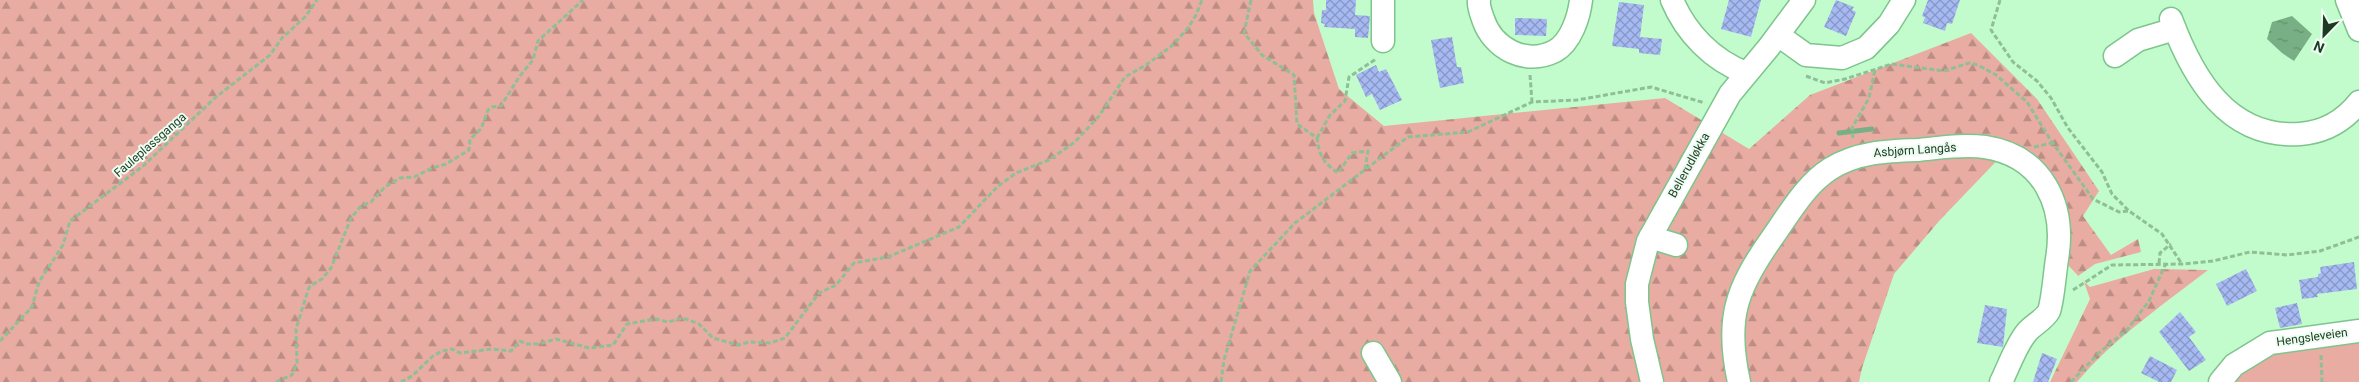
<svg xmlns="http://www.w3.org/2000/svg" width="2359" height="382" font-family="Roboto,sans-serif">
  <defs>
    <pattern id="forest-firs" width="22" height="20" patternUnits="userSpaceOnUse" patternTransform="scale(1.25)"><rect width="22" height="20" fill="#e8aca2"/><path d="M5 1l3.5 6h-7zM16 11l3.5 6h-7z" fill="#bb8d84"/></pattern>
    <pattern id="water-ripples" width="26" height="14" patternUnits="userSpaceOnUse" patternTransform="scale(1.25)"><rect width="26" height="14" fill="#79af84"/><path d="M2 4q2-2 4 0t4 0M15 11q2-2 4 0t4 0" fill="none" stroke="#628f6c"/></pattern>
    <pattern id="building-cross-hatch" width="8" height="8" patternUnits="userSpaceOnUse" patternTransform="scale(1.25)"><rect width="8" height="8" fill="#a6b9f3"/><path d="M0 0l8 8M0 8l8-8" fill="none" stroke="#8697c4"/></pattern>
  </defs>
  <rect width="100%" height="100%" fill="#c2fccc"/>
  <path fill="url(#forest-firs)" d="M0 0H1313L1314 13 1339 89 1384 126 1665 98 1749 149 1810 95 1971 33 2037 99 2099 191 2083 216 2111 255 2138 239 2141 252 2095 264 2078 276 2090 287 2154 269 2208 270C2163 305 2114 338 2077 382H2050L2090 299 2084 282 2066 263 2037 162 2009 148 1940 220 1894 274 1862 368 1859 382H0Z"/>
  <path fill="#e8aca2" d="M2359 340V382H2230L2256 361 2292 349Z"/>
  <path fill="url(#water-ripples)" d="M2292 16 2312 34 2294 61 2282 53 2267 39 2272 22Z"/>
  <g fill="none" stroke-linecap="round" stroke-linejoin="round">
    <path stroke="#79af84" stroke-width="5" d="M1839 133 1872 129"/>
  </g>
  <path fill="url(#building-cross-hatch)" d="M1326 0H1356L1355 15 1370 16 1368 38 1355 37V29L1324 27 1325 24 1321 23 1322 10H1326Z
    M1729 0H1761L1751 37 1721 29Z
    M1836 0 1854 7 1852 10 1856 12 1846 36 1824 27Z
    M1928 0H1960L1952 24 1947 23 1945 31 1923 23 1925 17 1922 16Z
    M1619 2 1644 5 1640 37 1662 39 1660 55 1639 53V46V49L1612 46Z
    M1515 18 1547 19 1546 36 1515 35Z
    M1452 37 1457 67H1461L1464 83 1440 88 1431 40Z
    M1376 65 1379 72 1386 69 1402 100 1380 110 1372 94 1366 97 1356 75Z
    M2354 262 2357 289 2317 294 2318 297 2302 299 2299 280 2318 277V274L2321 273 2320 267Z
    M2246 269 2257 291 2227 306 2216 284Z
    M2297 303 2302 324 2280 328 2275 308Z
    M1985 305 2007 309 2003 347 1977 343Z
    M2180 312 2196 332 2189 337 2206 360 2189 371 2159 332Z
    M2042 353 2057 359 2048 382H2033Z
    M2150 356 2177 370 2171 382H2159L2141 373Z"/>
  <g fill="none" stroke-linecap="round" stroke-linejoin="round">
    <g stroke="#7dc58c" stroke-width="25">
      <path id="minor" d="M1479 0C1478 6 1481 13 1483 19 1493 49 1526 66 1555 51 1571 42 1579 17 1581 0
        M1672 0C1686 33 1712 60 1746 73
        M2347 0 2359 30
        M2171 19C2193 78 2228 139 2300 134 2325 132 2344 121 2359 102
        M1778 35 1806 55 1842 58 1866 48 1889 24 1904 0
        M1383 41V0
        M2115 56 2138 40 2175 29
        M1650 237 1676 245
        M1373 353 1390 382
        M1652 382 1642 339 1637 302V284L1648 241 1730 94 1769 47 1804 0
        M1739 382C1725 319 1736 289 1772 238 1789 214 1805 185 1830 169 1857 152 1887 151 1917 150 1939 148 1963 144 1985 147 2043 156 2066 205 2057 259 2055 271 2053 300 2049 311 2045 319 2033 325 2027 332 2016 345 2009 366 2001 382
        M2220 382 2234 365 2270 343 2359 331"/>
    </g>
    <path stroke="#8ebf97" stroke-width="3" stroke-dasharray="5 2.5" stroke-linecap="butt" d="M1251 0 1244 33 1262 55 1294 75 1297 124 1317 138C1319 156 1324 163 1338 173L1352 153 1368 151 1365 169
      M2000 0 1991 30 2013 62 2037 81 2051 98 2068 128 2102 172 2112 194 2129 211 2162 234 2182 264
      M1530 75 1532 102
      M1806 76 1825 83 1845 79 1892 64 1944 71 1969 63 1978 65 1996 75 2027 102 2050 139 2093 199 2119 212 2129 211
      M1317 138 1330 115 1345 101 1349 77 1376 59
      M1853 138 1852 128 1869 98 1875 70
      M2034 147 2052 143
      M2159 263 2160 253 2171 244
      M2073 290 2112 265 2182 264 2213 261 2250 252 2287 255 2320 251 2359 237
      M0 341 32 307 39 282 63 245 70 221 142 167 216 97 270 55 282 38 305 17 317 0
      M2321 355 2322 382
      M276 382 292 375 297 363 296 329 308 290 310 286 322 279 331 268 351 218 361 206 371 202 385 187 400 178 414 177 432 168 446 164 469 150 470 139 481 129 488 110 492 107 501 106 519 77 533 60 538 41 583 0
      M401 382 412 376 433 356 442 351 452 349 460 353 492 349 511 351 520 341 526 344H538L556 339 589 348 613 345 627 324 655 319 668 322 683 318 699 324 713 338 738 345 749 342 770 343 785 338 819 293 836 285 854 263 888 257 959 227 997 187 1016 173 1049 160 1075 142 1099 116 1125 77 1146 65 1173 45 1188 28 1196 15 1202 0
      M1221 382 1224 360 1250 271 1295 223 1408 137 1468 132 1532 102 1577 100 1651 87 1705 103
      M2071 382 2100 352 2127 330 2149 301 2166 263"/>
    <use href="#minor" stroke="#fff" stroke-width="22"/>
  </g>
  <g text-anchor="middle" stroke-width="4" stroke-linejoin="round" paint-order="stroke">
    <g font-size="12" fill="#1c3a23" stroke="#eefdf1">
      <text transform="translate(150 145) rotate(-41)" y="4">Fauleplassganga</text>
      <text transform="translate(1915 150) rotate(-4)" y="4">Asbjørn Langås</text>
      <text transform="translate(1689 165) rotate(-61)" y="4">Bellerudløkka</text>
      <text transform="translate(2312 337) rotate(-8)" y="4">Hengsleveien</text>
    </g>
  </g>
  <g transform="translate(2324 35) rotate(203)" stroke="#eefdf1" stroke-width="4" paint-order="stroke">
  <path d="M0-4L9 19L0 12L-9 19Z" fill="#1c3a23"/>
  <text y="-8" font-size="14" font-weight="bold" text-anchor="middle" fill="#1c3a23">N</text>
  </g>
</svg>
